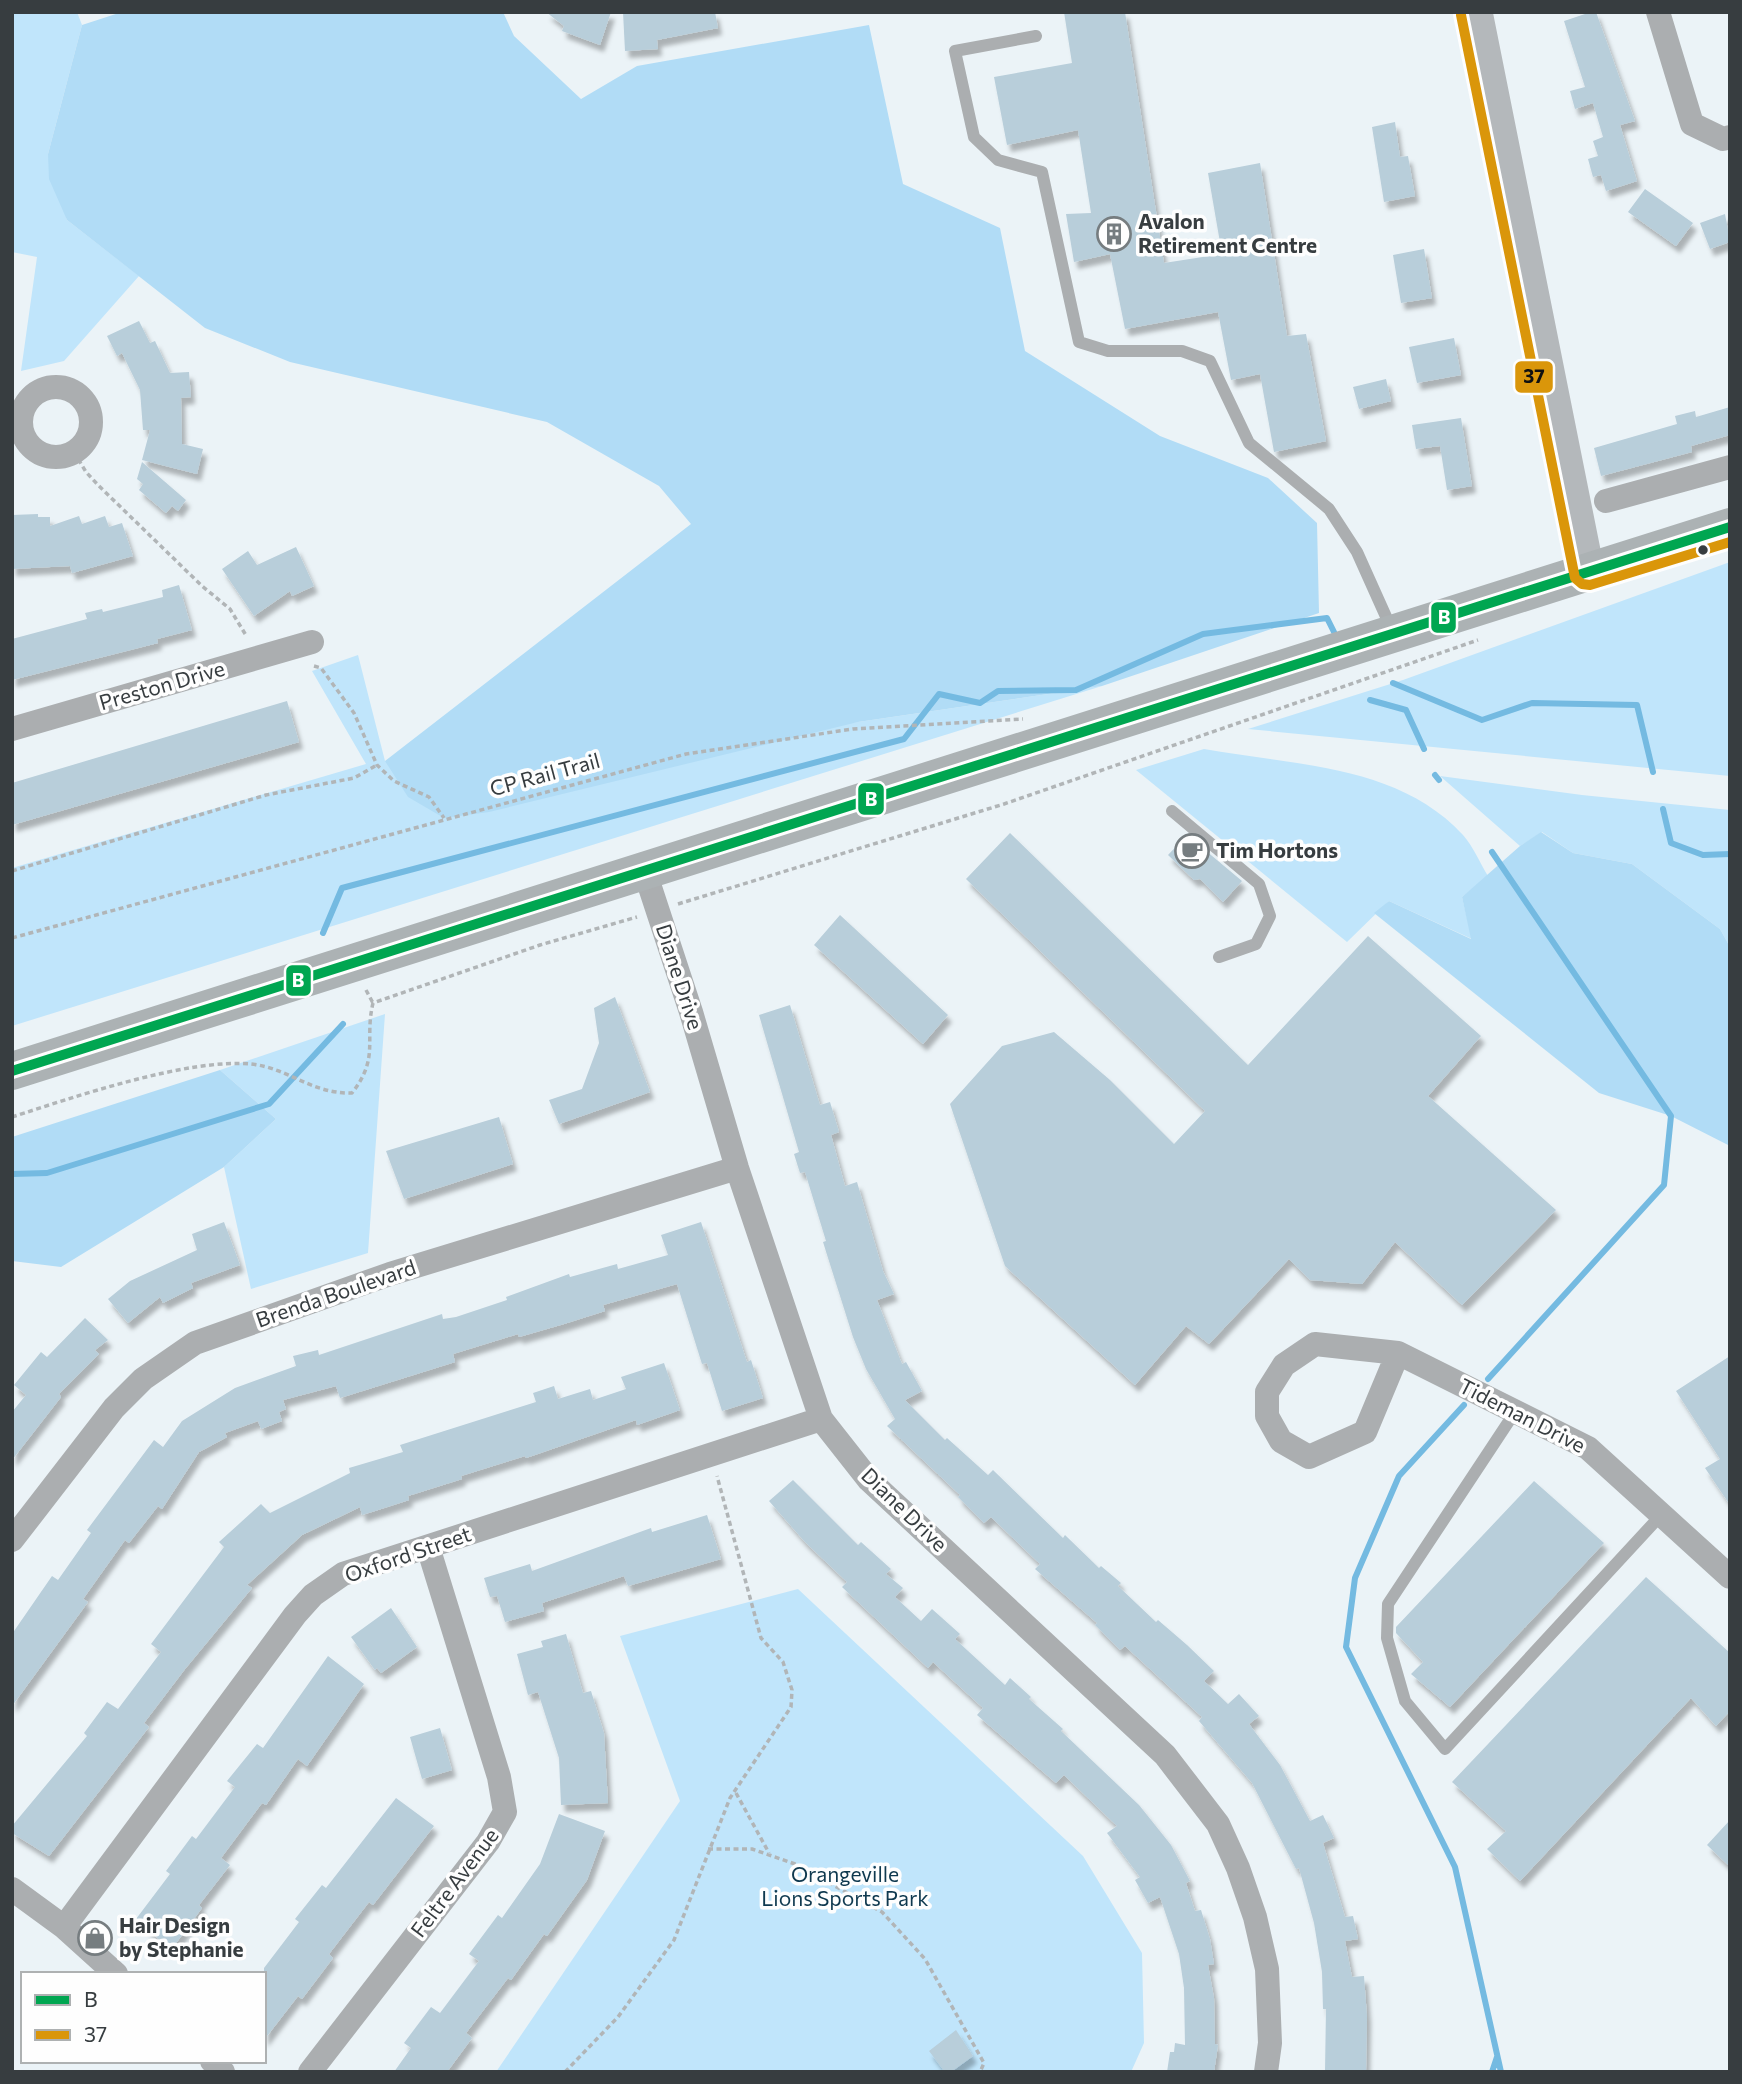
<svg xmlns="http://www.w3.org/2000/svg" width="1742" height="2084" font-family="Commissioner,sans-serif">
  <defs>
    <filter id="shadow"><feDropShadow dx="4" dy="7" stdDeviation="2" flood-color="#0004"/></filter>
  </defs>
  <rect width="100%" height="100%" fill="#ebf3f7"/>
  <path fill="#c0e5fb" d="M12 12H77L82 25 48 154 67 220 139 276 64 361 21 371 37 257 12 252Z
    M1730 562V776L1248 729 1403 680Z
    M358 655 385 761 858 722 1102 686 12 1026V868L366 764 312 671Z
    M1204 749C1291 765 1398 764 1463 835 1473 846 1480 863 1488 876L1462 897 1472 939 1389 901 1347 942 1136 770Z
    M1440 776 1582 795 1730 810V947L1720 929 1632 864 1573 853 1542 832 1520 846Z
    M385 1014 368 1253 251 1289 224 1167 276 1119 220 1070Z
    M798 1589 1083 1856 1142 1953 1144 2043 1131 2072H496L680 1801 620 1636Z"/>
  <path fill="#b1dcf6" d="M122 12H503L514 36 581 99 637 66 869 25 903 184 1000 228 1025 351 1160 436 1268 478 1317 523 1319 613 1102 686 858 722 489 812 444 818 408 797 385 761 691 524 659 486 547 422 290 362 205 328 67 220 49 179 48 154 82 25Z
    M1541 832 1573 853 1632 864 1720 929 1730 947V1146L1671 1116 1599 1093 1374 913 1389 901 1471 939 1462 897 1520 846Z
    M220 1070 276 1119 224 1167 61 1267 12 1261V1137Z"/>
  <g fill="none" stroke-linecap="round" stroke-linejoin="round">
    <path stroke="#74bae1" stroke-width="6" d="M1393 683 1482 720 1532 703 1637 705 1653 772
      M1370 700 1406 710 1424 749
      M1435 775 1439 780
      M1663 809 1671 843 1703 855 1730 854
      M323 933 342 888 904 739 939 694 980 703 998 691 1076 690 1203 634 1327 618 1334 632
      M12 1174 47 1173 269 1104 343 1024
      M1488 1379 1664 1185 1671 1116 1492 852
      M1464 1405 1399 1476 1355 1578 1346 1647 1455 1867 1501 2072
      M1492 2072 1497 2057"/>
  </g>
  <path fill="#b8ceda" filter="url(#shadow)" d="M546 12H611L600 45 562 31 564 26Z
    M623 12H715L718 28 657 40 658 49 625 51Z
    M1064 12H1125L1164 263 1222 254 1208 173 1260 163 1287 336 1306 334 1326 441 1274 452 1260 374 1231 380 1218 312 1125 329 1110 254 1074 262 1066 214 1091 213 1078 130 1007 145 994 77 1072 63Z
    M1591 12H1596L1635 121 1620 125 1637 181 1606 191 1601 175 1593 177 1588 159 1598 156 1593 141 1603 137 1593 103 1575 109 1570 91 1585 87 1564 21Z
    M1395 122 1400 157 1408 156 1415 196 1384 202 1372 127Z
    M1645 189 1693 223 1676 246 1628 212Z
    M1725 214 1730 242 1710 249 1700 223Z
    M1424 249 1432 298 1401 303 1393 255Z
    M139 321 150 343 155 341 170 373 189 372 191 397 181 398 182 444 203 449 197 474 142 460 150 430H143L140 390 122 353 117 356 107 336Z
    M1454 338 1461 375 1417 383 1409 347Z
    M1386 379 1391 401 1359 409 1353 387Z
    M1730 407V435L1691 446 1692 452 1601 476 1594 448 1677 424 1675 416 1695 411 1696 417Z
    M1461 418 1472 486 1447 490 1440 446 1416 449 1412 425Z
    M142 462 186 500 178 511 172 506 166 513 139 490 143 484 137 479Z
    M38 514V517H50V526L79 516 82 524 105 516 109 527 122 523 133 556 72 573 70 566 12 569V515Z
    M296 547 314 586 292 596 290 591 254 616 222 569 248 551 257 565Z
    M179 585 192 630 157 639 158 643 12 680V639L87 619 85 613 102 609 103 612 163 597 162 590Z
    M287 701 299 742 12 825V783Z
    M1010 833 1248 1065 1368 936 1481 1036 1428 1096 1556 1210 1462 1305 1395 1242 1362 1284 1310 1280 1289 1259 1209 1344 1186 1326 1135 1385 1005 1266 950 1104 1002 1046 1054 1032 1110 1080 1174 1144 1205 1111 966 879Z
    M1187 835 1242 881 1223 902 1200 879 1194 880 1168 855Z
    M840 915 948 1015 923 1044 814 945Z
    M615 997 650 1092 559 1124 549 1100 582 1089 599 1043 594 1008Z
    M790 1005 820 1105 830 1102 839 1132 831 1135 845 1186 857 1182 883 1271 894 1294 877 1300 902 1364 906 1362 922 1391 905 1400 945 1440 947 1438 988 1475 993 1470 1063 1538 1065 1535 1099 1568 1101 1566 1121 1583 1118 1586 1156 1622 1158 1620 1187 1645 1214 1671 1204 1681 1228 1704 1239 1694 1259 1716 1249 1724 1280 1765 1310 1821 1323 1815 1334 1838 1323 1843 1345 1917 1353 1916 1358 1939 1345 1941 1352 1977 1364 1976 1367 2017 1366 2072H1325L1326 2009H1323L1322 1972 1314 1923 1299 1868 1296 1869 1252 1783 1199 1721 1202 1717 1125 1646 1120 1650 1095 1625 1097 1623 1035 1569 1040 1564 991 1517 984 1523 958 1497 960 1495 887 1426 895 1419 866 1369 853 1337 823 1242 826 1241 805 1172 800 1173 794 1154 799 1152 759 1015Z
    M499 1117 513 1164 404 1199 386 1151Z
    M224 1222 240 1265 191 1283 193 1288 163 1303 160 1297 128 1323 108 1299 130 1281 197 1250 192 1234Z
    M701 1222 747 1362 751 1360 763 1398 722 1411 707 1363 702 1364 677 1284 603 1305 605 1311 564 1324 519 1337 518 1334 453 1354 455 1362 340 1398 336 1386 283 1400 286 1409 279 1412 282 1421 261 1429 258 1421 225 1433 227 1437 199 1452 162 1509 158 1506 129 1543 125 1540 83 1599 88 1602 12 1706V1634L52 1576 58 1580 91 1533 87 1530 154 1440 163 1447 182 1421 235 1388 296 1366 293 1356 318 1350 319 1355 442 1314 443 1319 456 1317 507 1300 506 1297 569 1274 570 1277 617 1264 618 1269 668 1255 661 1235Z
    M85 1318 108 1340 95 1350 99 1354 59 1394 61 1397 12 1460V1412L26 1395 14 1385 41 1352 47 1357Z
    M1730 1356V1505L1705 1468 1720 1459 1676 1391Z
    M664 1363 680 1410 637 1425 636 1420 526 1458 525 1456 461 1476 462 1479 408 1496 409 1500 378 1510 362 1515 360 1507 302 1535 247 1585 252 1588 185 1669 144 1723 149 1727 49 1856 12 1833V1826L87 1736 84 1733 107 1702 118 1709 161 1652 151 1644 224 1547 219 1542 261 1504 270 1513 350 1473 349 1468 403 1452 400 1445 536 1402 533 1393 554 1386 558 1399 590 1389 593 1400 626 1389 621 1377Z
    M793 1480 858 1545 861 1542 891 1569 886 1574 903 1588 895 1597 921 1621 932 1609 960 1634 955 1639 1005 1685 1010 1678 1031 1697 1029 1699 1063 1729 1061 1731 1139 1805 1171 1845 1190 1881 1186 1883 1195 1911 1201 1910 1210 1939 1214 1964 1208 1965 1214 1998 1215 2044 1218 2045 1214 2072H1167L1170 2052H1174L1175 2043 1185 2045 1184 1988 1179 1954 1160 1897 1148 1903 1135 1880 1140 1877 1107 1833 1117 1826 1064 1775 1056 1783 977 1715 983 1708 933 1662 928 1668 842 1587 847 1582 805 1542 769 1501Z
    M1534 1481 1604 1543 1450 1707 1411 1674 1423 1662 1396 1633V1627Z
    M707 1515 721 1559 628 1586 624 1576 542 1603 544 1611 505 1622 497 1596 490 1597 484 1578 530 1564 532 1571 651 1528 652 1532Z
    M1646 1577 1730 1653V1711L1716 1726 1691 1698 1520 1881 1487 1849 1506 1831 1452 1782Z
    M391 1608 417 1647 381 1673 377 1668 375 1670 351 1637Z
    M566 1634 583 1693 591 1691 604 1733 608 1803 561 1805 559 1758 538 1692 528 1695 517 1654 543 1647 541 1641Z
    M328 1656 364 1684 307 1766 298 1759 266 1805 262 1803 221 1858 230 1865 199 1905 202 1908 171 1950 136 1919 170 1874 166 1871 192 1836 196 1839 235 1787 227 1781 257 1744 263 1748Z
    M440 1728 452 1770 422 1779 410 1737Z
    M396 1798 434 1826 373 1905 369 1902 329 1954 333 1958 302 1999 298 1996 264 2040V1968L299 1922 295 1919 322 1885 326 1888Z
    M559 1814 605 1831 587 1880 547 1936 544 1934 511 1980 508 1978 466 2033 472 2038 447 2072H394L411 2048 404 2043 431 2007 440 2013 479 1961 469 1954 498 1915 502 1918 540 1864Z
    M1730 1820V1867L1707 1845Z
    M956 2030 973 2056 951 2072H945L929 2051Z"/>
  <g fill="none" stroke-linecap="round" stroke-linejoin="round">
    <path stroke="#b1b5b7" stroke-width="3.5" stroke-dasharray="5 3.5" stroke-linecap="butt" d="M74 452 86 472 99 486 202 586 230 609 247 637
      M314 666 321 668 354 713 377 765 394 781 429 797 444 818
      M12 871 266 795 354 778 377 765
      M678 904 1004 804 1478 640
      M12 938 686 754 853 729 1023 719
      M366 990 373 1003
      M12 1117C74 1097 188 1058 251 1064 289 1068 311 1094 352 1093 380 1057 364 1041 373 1003L540 945 637 917
      M736 1793 769 1853
      M708 1849H752L795 1864 882 1912 925 1959 984 2063 980 2072
      M565 2072 618 2017 674 1940 730 1798 791 1707 792 1690 783 1662 761 1638 717 1476"/>
    <path stroke="#abaeb0" stroke-width="12" d="M1036 36 955 51 974 137 998 160 1042 172 1079 342 1108 351H1182L1210 361 1249 443 1329 509 1357 552 1392 630
      M1172 811 1259 884 1270 916 1256 944 1219 957
      M1515 1412 1388 1604 1387 1638 1405 1701 1445 1749 1662 1514"/>
    <path stroke="#abaeb0" stroke-width="24" d="M1658 12 1692 124 1723 139 1730 137
      M21 422a35 35 0 1 1 70 0a35 35 0 1 1-70 0Z
      M1606 501 1730 467
      M12 729 312 642
      M644 869 691 1012 737 1168 821 1419 869 1480 1165 1755 1218 1824 1238 1868 1255 1917 1267 1969 1270 2043 1266 2072
      M1398 1353 1365 1432 1309 1457 1281 1441 1267 1416V1392L1284 1365 1315 1344 1398 1353 1588 1448 1730 1577
      M12 1540 114 1408 143 1379 195 1343 390 1274 737 1168
      M12 1889 64 1927 116 1974
      M64 1927 295 1615 313 1595 343 1574 821 1419
      M212 2061 223 2072
      M310 2072 488 1842 505 1812 499 1777 428 1547"/>
    <path stroke="#b4b8bb" stroke-width="35" d="M1475 12 1587 571"/>
    <path stroke="#acb2b4" stroke-width="38" d="M12 1071 1730 527"/>
    <g stroke="#fefefe" stroke-width="16">
      <path id="bus-1" d="M12 1071 1730 527"/>
    </g>
    <g stroke="#fefefe" stroke-width="16">
      <path id="bus-2" d="M1461 15 1575 578 1582 584 1590 585 1730 542"/>
    </g>
    <use href="#bus-1" stroke="#00a651" stroke-width="10"/>
    <use href="#bus-2" stroke="#da960a" stroke-width="10"/>
  </g>
  <defs>
    <g id="building-ring" transform="scale(1.75)"><circle r="9.5" fill="#fefefe" stroke="#767d80" stroke-width="1.5"/><path d="M-4-6H4V6H1V3H-1V6H-4ZM-2.5-4.3h1.7v1.8h-1.7ZM.8-4.3h1.7v1.8H.8ZM-2.5-1h1.7V.8h-1.7ZM.8-1h1.7V.8H.8Z" fill="#767d80"/></g>
    <g id="cafe-ring" transform="scale(1.75)"><circle r="9.5" fill="#fefefe" stroke="#767d80" stroke-width="1.5"/><path d="M-5.5-4.5H6V0H3Q3 3.5 0 3.5H-2.5Q-5.5 3.5-5.5 0ZM3-3.2v2h1.7v-2ZM-6 4.5H4V6H-6Z" fill="#767d80"/></g>
    <g id="shop-ring" transform="scale(1.75)"><circle r="9.5" fill="#fefefe" stroke="#767d80" stroke-width="1.5"/><path d="M-5-2.5h2.3a2.7 3.5 0 0 1 5.4 0H5L5.5 6h-11ZM-1.5-2.5h3a1.5 2.3 0 0 0-3 0Z" fill="#767d80"/></g>
  </defs>
  <g fill-rule="evenodd">
    <use href="#building-ring" x="1114" y="234"/>
    <use href="#cafe-ring" x="1192" y="851"/>
    <use href="#shop-ring" x="95" y="1938"/>
  </g>
  <circle fill="#373d40" stroke="#fefefe" stroke-width="2.5" cx="1703" cy="550" r="6"/>
  <g text-anchor="middle" stroke-width="7" stroke-linejoin="round" paint-order="stroke">
    <g font-size="21" font-weight="bold" fill="#373d40" stroke="#fefefe" text-anchor="start">
      <text x="1138" y="229">Avalon<tspan x="1138" dy="24">Retirement Centre</tspan></text>
      <text x="1216" y="858">Tim Hortons</text>
      <text x="119" y="1933">Hair Design<tspan x="119" dy="24">by Stephanie</tspan></text>
    </g>
    <g font-size="21" fill="#373d40" stroke="#fefefe">
      <text transform="translate(162 686) rotate(-16)" y="7">Preston Drive</text>
      <text transform="translate(545 775) rotate(-15)" y="7">CP Rail Trail</text>
      <text transform="translate(679 977) rotate(72)" y="7">Diane Drive</text>
      <text transform="translate(336 1294) rotate(-19)" y="7">Brenda Boulevard</text>
      <text transform="translate(1522 1416) rotate(27)" y="7">Tideman Drive</text>
      <text transform="translate(904 1510) rotate(44)" y="7">Diane Drive</text>
      <text transform="translate(408 1555) rotate(-19)" y="7">Oxford Street</text>
      <text transform="translate(455 1883) rotate(-53)" y="7">Feltre Avenue</text>
    </g>
    <g font-size="21" fill="#0f394f" stroke="#fefefe">
      <text x="845" y="1882">Orangeville<tspan x="845" dy="24">Lions Sports Park</tspan></text>
    </g>
  </g>
  <g stroke="#fefefe" stroke-width="2.5">
    <rect x="1514" y="360" width="40" height="34" rx="7" fill="#da960a"/>
    <rect x="1430" y="601" width="27" height="33" rx="7" fill="#00a651"/>
    <rect x="857" y="782" width="28" height="34" rx="7" fill="#00a651"/>
    <rect x="285" y="964" width="27" height="33" rx="7" fill="#00a651"/>
  </g>
  <g font-size="19" text-anchor="middle" font-weight="bold" fill="#fff">
    <text x="1444" y="624">B</text>
    <text x="871" y="806">B</text>
    <text x="298" y="987">B</text>
  </g>
  <g font-size="19" text-anchor="middle" font-weight="bold" fill="#111">
    <text x="1534" y="383">37</text>
  </g>
  <rect width="1742" height="2084" fill="none" stroke="#373d40" stroke-width="28"/>
  <rect x="21" y="1972" width="245" height="91" fill="#fefefe" stroke="#aeb1b2" stroke-width="2"/>
  <rect x="35" y="1995" width="35" height="10" fill="#00a651" stroke="#aeb1b2" stroke-width="2"/>
  <text x="84" y="2007" font-size="21" fill="#373d40">B</text>
  <rect x="35" y="2030" width="35" height="10" fill="#da960a" stroke="#aeb1b2" stroke-width="2"/>
  <text x="84" y="2042" font-size="21" fill="#373d40">37</text>
</svg>
